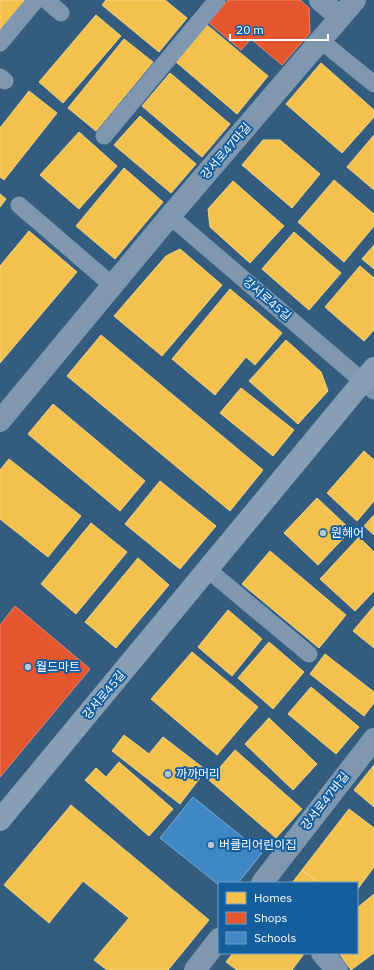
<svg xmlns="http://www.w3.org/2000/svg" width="374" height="970" font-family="'IBM Plex Sans','Noto Sans KR',sans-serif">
  <rect width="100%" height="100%" fill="#345c7e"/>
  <path fill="#f2c14e" stroke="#f6d483" d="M0 0H27L0 33Z
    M106 0H165L187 18 159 52 102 5Z
    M96 15 121 36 63 103 39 82Z
    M207 25 268 76 237 114 176 62Z
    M124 39 153 62 96 131 68 108Z
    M321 63 374 110V117L342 153 286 104Z
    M170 73 230 124 202 157 142 106Z
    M29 91 57 113 4 180 0 177V128Z
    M140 116 196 164 171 193 114 145Z
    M79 132 117 166 79 209 40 175Z
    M374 135V190L347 167Z
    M263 140H280L320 174 292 208 242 165Z
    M124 168 163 202 115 259 76 226Z
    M334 180 374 214V226L344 262 298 222Z
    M233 181 284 226 250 263 210 227 208 209Z
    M0 194 6 199 0 207Z
    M29 231 77 272 0 363V266Z
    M294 232 341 273 309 310 262 269Z
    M374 245V269L362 259Z
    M180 249 222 285 162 356 114 316 166 256Z
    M360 266 374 278V330L364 341 325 307Z
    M230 289 282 333 255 365 246 357 215 395 172 359Z
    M101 335 263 470 230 511 67 376Z
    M286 340 321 372 328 391 298 424 249 381Z
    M241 388 294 430 273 456 220 413Z
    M53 404 145 481 120 511 28 434Z
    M364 451 374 460V501L357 521 327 493Z
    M9 459 81 516 48 557 0 519V470Z
    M160 481 216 526 180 569 125 524Z
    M317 498 351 530 318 565 284 533Z
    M374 515V535L364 526Z
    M91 523 127 552 76 614 41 584Z
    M359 537 374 552V591L355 611 320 579Z
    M270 551 346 615 319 648 242 584Z
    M138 558 169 585 116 648 85 622Z
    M374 606V648L353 631Z
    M228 610 262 639 232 676 198 647Z
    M269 642 304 672 273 709 238 678Z
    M192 652 258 707 217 755 151 699Z
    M325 654 374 692V703L364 716 310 674Z
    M311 687 359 727 336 754 288 714Z
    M269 718 317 764 293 790 245 744Z
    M124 735 149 754 163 737 206 770 180 804 112 751Z
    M235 750 302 809 276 838 209 780Z
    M119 762 173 809 149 836 85 780 96 768 106 777Z
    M374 765V807L354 790Z
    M71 805 209 920 168 970H107L94 960 129 918 83 881 49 923 4 885Z
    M349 809 374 828V867L357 890V883H319L302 870Z
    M302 870 319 883H292Z
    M374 894V953L351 970 339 953H357V908Z
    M233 953H301L303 955 292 970H237L226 962Z"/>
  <path fill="#e4572e" stroke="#ec896d" d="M228 0H300L309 8 310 33 282 65 251 39 241 50 208 22Z
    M15 606 90 669 0 777V625Z"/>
  <path fill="#3f88c5" stroke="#79acd6" d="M193 797 262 853 238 883H219V885L160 838Z"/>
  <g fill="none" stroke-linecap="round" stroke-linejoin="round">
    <path stroke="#7f98af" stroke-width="17" d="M46 0 61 13
      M320 40 374 84
      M0 43 36 0
      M0 77 5 81
      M104 136 217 0
      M19 205 112 285
      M170 216 374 391
      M207 569 309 654"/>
    <path stroke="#7f98af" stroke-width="22" d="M320 0 340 17
      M0 421 170 216 355 0
      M262 883 374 739
      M322 953 337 970
      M195 970 219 939"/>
    <path stroke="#869fb4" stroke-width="22" d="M0 820 374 368"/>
  </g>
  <g fill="#b8c6d2" stroke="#145e9e" stroke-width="1.5">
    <circle cx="323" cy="533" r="4"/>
    <circle cx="28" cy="667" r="4"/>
    <circle cx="168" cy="774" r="4"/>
    <circle cx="211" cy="845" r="4"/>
  </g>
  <g text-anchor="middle" stroke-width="4" stroke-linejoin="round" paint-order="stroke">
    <g font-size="12" fill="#fff" stroke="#145e9e">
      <text transform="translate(226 151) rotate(-49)" y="4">강서로47마길</text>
      <text transform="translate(267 299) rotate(41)" y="4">강서로45길</text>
      <text transform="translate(104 695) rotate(-50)" y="4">강서로45길</text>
      <text transform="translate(325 801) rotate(-52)" y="4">강서로47바길</text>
    </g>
    <g font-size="12" fill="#fff" stroke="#145e9e" text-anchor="start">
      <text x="331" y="537">원헤어</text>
      <text x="36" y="671">월드마트</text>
      <text x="176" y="778">까까머리</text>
      <text x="219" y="849">버클리어린이집</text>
    </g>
  </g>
  <rect x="218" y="882" width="140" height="72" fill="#145e9e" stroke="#729ec5"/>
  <rect x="226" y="892" width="20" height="12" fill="#f2c14e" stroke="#729ec5"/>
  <text x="254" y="902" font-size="12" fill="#ffffff">Homes</text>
  <rect x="226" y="912" width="20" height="12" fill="#e4572e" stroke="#729ec5"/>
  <text x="254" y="922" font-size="12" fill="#ffffff">Shops</text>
  <rect x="226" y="932" width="20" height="12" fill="#3f88c5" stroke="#729ec5"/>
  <text x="254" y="942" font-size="12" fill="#ffffff">Schools</text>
  <path d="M230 34v6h98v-6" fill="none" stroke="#ffffff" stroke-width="2"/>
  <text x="236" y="34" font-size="12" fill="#ffffff" stroke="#145e9e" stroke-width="3" paint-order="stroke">20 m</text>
</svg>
